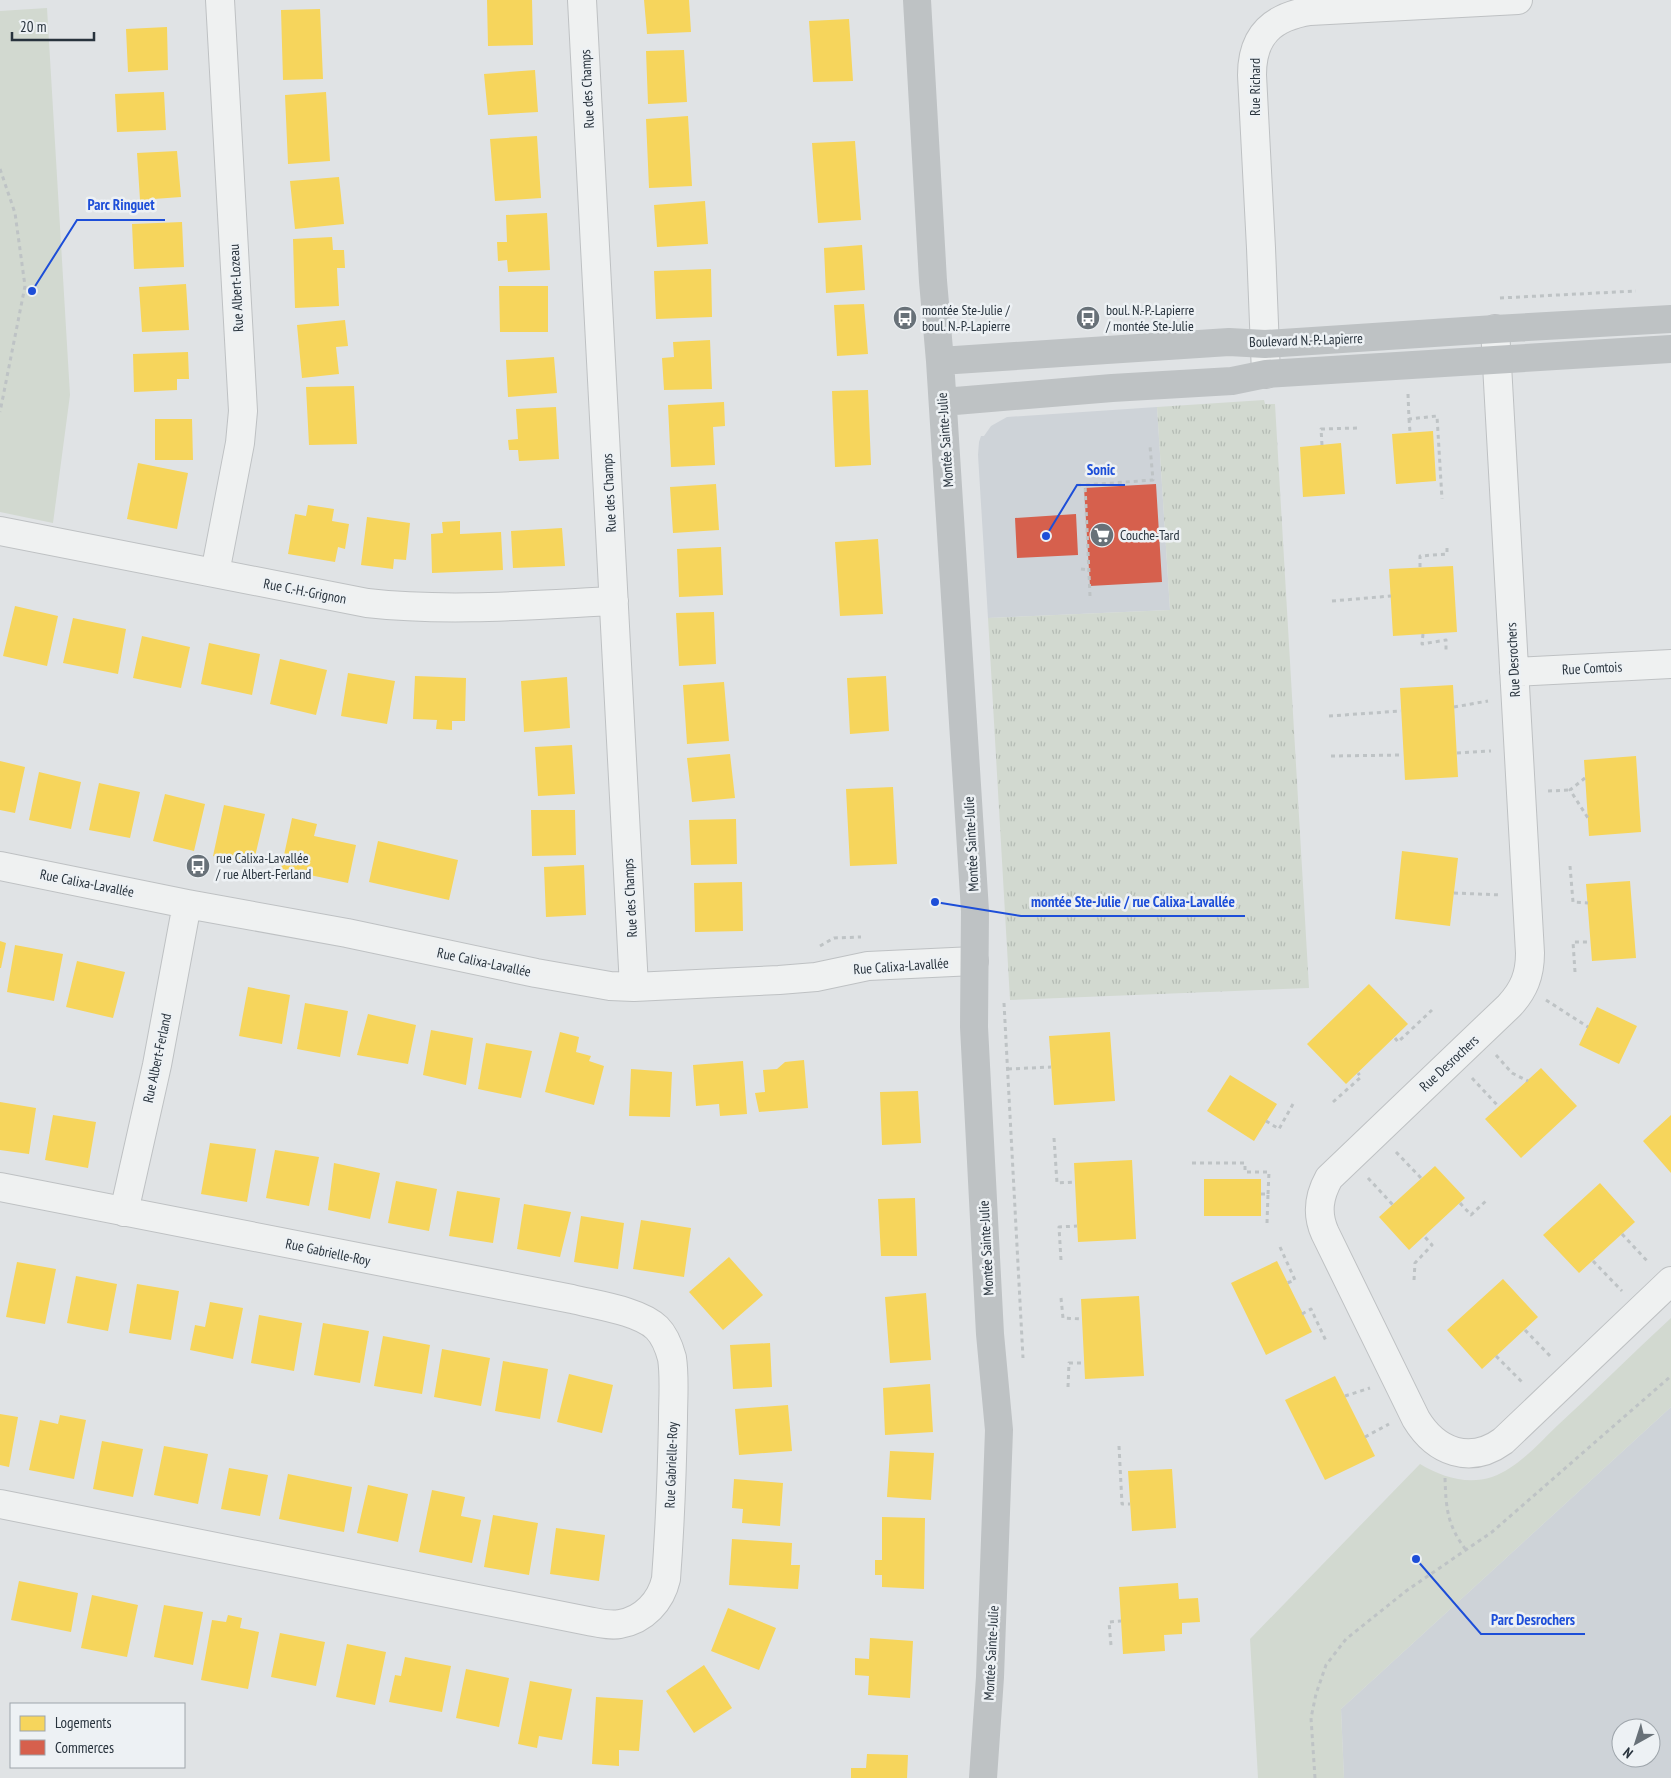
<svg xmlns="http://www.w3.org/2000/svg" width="1671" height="1778" font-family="'PT Sans Narrow',sans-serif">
  <defs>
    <pattern id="grass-tufts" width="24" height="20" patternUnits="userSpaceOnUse" patternTransform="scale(1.25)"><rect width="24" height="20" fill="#d2d9d0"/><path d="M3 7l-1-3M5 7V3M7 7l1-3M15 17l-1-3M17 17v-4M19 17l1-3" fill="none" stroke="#b4bbb4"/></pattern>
  </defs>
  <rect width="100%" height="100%" fill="#e0e3e5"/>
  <path fill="#ced3d8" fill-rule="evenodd" d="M1157 407 1170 610 988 618 978 455 979 442 981 436H984L991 426 1007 417Z
    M1671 1407V1778H1344L1341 1709ZM1621 1728H1651V1758H1621Z"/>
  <path fill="url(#grass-tufts)" d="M1264 400 1265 404H1275L1309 988 1010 1000 988 618 1170 610 1157 407Z"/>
  <path fill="#d2d9d0" d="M47 8 70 395 53 523 0 512V11Z
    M1671 1318V1407L1341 1709 1344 1778H1258L1250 1639 1420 1464C1442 1477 1467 1485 1492 1477 1518 1468 1538 1444 1558 1425 1596 1390 1633 1353 1671 1318Z"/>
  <path fill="#f6d55c" d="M487 0H532L533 45 488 46Z
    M644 0H689L691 32 647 34Z
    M320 9 323 79 283 80 281 10Z
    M849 19 853 81 813 82 809 21Z
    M167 27 168 70 128 72 126 29Z
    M684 50 687 102 648 104 646 51Z
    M535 70 538 112 488 115 484 74Z
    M164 92 166 130 117 132 115 94Z
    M326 92 330 161 288 164 285 95Z
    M688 116 692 186 649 188 646 119Z
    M537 136 541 198 495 201 490 139Z
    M855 141 861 220 818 223 812 143Z
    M177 151 181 197 140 200 137 153Z
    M339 177 344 224 295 229 290 181Z
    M705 201 708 244 657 247 654 205Z
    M547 213 550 270 508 272 507 260 498 261 497 242H507L506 215Z
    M182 222 184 267 134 269 132 224Z
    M332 237 333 250H344L345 268H337L339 306 295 308 293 239Z
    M862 245 865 290 826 293 824 248Z
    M711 269 712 317 656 319 654 271Z
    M186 284 189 330 142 332 139 287Z
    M499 286H548V332H500Z
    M864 304 868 354 837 356 834 305Z
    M345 320 348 346 336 347 339 374 302 378 297 325Z
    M710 340 712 389 664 390 662 358 674 357 673 342Z
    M188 352 189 379H177V390L134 392 133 354Z
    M554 357 557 393 508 397 506 360Z
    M354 386 357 444 309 445 306 387Z
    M868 390 871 465 835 467 832 391Z
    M724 402 725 426 713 427 715 465 671 467 668 405Z
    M556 407 559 459 519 461 518 450H509L508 440 518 439 516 409Z
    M155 419H192L193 460H155Z
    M1433 431 1436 481 1396 484 1392 434Z
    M1341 443 1345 494 1303 497 1300 447Z
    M138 463 188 473 177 529 127 519Z
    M716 484 719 530 673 533 670 487Z
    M308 505 334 509 332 521 349 524 345 549 338 547 335 562 288 554 295 514 306 516Z
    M367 517 410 523 406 560 394 559 393 569 361 565Z
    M460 521V534L501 532 503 570 432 573 431 534 443 533 442 522Z
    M562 528 565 566 513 568 511 531Z
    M878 539 883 614 840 616 835 542Z
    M721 547 723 595 679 597 677 549Z
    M1453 566 1457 632 1393 636 1389 569Z
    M15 606 58 616 47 666 3 656Z
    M714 612 716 664 679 666 676 613Z
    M73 618 126 629 118 674 63 663Z
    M142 636 190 647 181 688 133 678Z
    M209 643 260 654 252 695 201 684Z
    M280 659 327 670 316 715 270 704Z
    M348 673 395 681 387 724 341 716Z
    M415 676 466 678 465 721H452V730L436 729 437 720 413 719Z
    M886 676 889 731 850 734 847 678Z
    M567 677 570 728 524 732 521 681Z
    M724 682 729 741 687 744 683 685Z
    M1453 685 1458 777 1405 780 1400 688Z
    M572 745 575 794 538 796 535 747Z
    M730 754 735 798 692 802 687 758Z
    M1636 756 1641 832 1589 836 1584 760Z
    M0 761 25 767 15 813 0 810Z
    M39 772 81 782 71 829 29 820Z
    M99 783 140 792 130 838 89 830Z
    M893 787 897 864 850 866 846 789Z
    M165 794 205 804 194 851 153 841Z
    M224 805 265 814 253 865 213 856Z
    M531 810H575L576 855 532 856Z
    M292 818 317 824 314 836 356 845 348 883 281 869Z
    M736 819 737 864 691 865 689 820Z
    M378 841 458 860 449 900 369 882Z
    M1402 851 1458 858 1450 926 1395 919Z
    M584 865 586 915 546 917 544 867Z
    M1630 881 1636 958 1592 961 1586 884Z
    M742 882 743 931 695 932 694 883Z
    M0 941 6 943 1 968H0Z
    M15 945 63 954 54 1001 7 992Z
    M77 961 125 972 113 1018 66 1007Z
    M1369 984 1408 1024 1346 1084 1307 1044Z
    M248 987 290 995 282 1044 239 1036Z
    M305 1003 348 1011 340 1057 297 1049Z
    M1597 1007 1637 1026 1619 1064 1579 1045Z
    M368 1014 416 1025 408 1064 357 1055Z
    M431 1030 473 1038 466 1085 423 1075Z
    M560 1032 579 1037 576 1052 591 1056 589 1061 604 1066 594 1105 545 1092Z
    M1110 1032 1115 1101 1054 1105 1049 1036Z
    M486 1043 532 1051 521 1098 478 1089Z
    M804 1060 808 1108 759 1112 755 1093 765 1092 763 1070 777 1069 785 1062Z
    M743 1061 747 1114 720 1116 719 1104 696 1106 693 1065Z
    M1541 1068 1577 1106 1521 1158 1485 1119Z
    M631 1069 672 1072 670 1117 629 1116Z
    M1230 1075 1277 1104 1254 1141 1207 1111Z
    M918 1091 921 1143 882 1145 880 1092Z
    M0 1102 36 1108 29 1154 0 1150Z
    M53 1115 96 1122 88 1168 45 1160Z
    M1671 1115V1173L1643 1141Z
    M210 1143 256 1149 247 1202 201 1194Z
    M275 1150 319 1157 309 1206 266 1198Z
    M1132 1160 1136 1239 1078 1242 1074 1163Z
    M334 1163 380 1173 370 1219 328 1210Z
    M1435 1166 1465 1198 1409 1250 1379 1217Z
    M1204 1179H1261V1216H1204Z
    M396 1181 437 1189 429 1231 388 1223Z
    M1600 1183 1635 1222 1579 1273 1543 1235Z
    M457 1191 500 1198 493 1243 449 1236Z
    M915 1198 917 1256H881L878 1199Z
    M524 1204 571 1212 560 1257 517 1249Z
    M581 1216 624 1223 618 1269 574 1262Z
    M641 1220 691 1228 684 1277 633 1269Z
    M729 1257 763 1295 723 1330 689 1292Z
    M1277 1261 1312 1332 1266 1355 1231 1283Z
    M17 1262 56 1269 45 1324 6 1317Z
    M76 1276 117 1284 108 1331 67 1323Z
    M1503 1279 1538 1317 1482 1369 1447 1330Z
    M137 1284 179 1291 171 1340 129 1333Z
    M926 1293 931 1360 890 1363 885 1297Z
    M1139 1296 1144 1376 1085 1379 1081 1299Z
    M210 1302 243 1308 233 1359 190 1350 195 1325 205 1327Z
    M259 1315 302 1323 294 1371 251 1363Z
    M323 1323 369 1331 360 1383 314 1375Z
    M383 1336 430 1345 422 1394 374 1386Z
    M770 1343 772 1387 733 1389 730 1345Z
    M442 1349 490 1358 481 1406 434 1397Z
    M503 1361 548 1369 540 1419 495 1411Z
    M569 1374 613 1385 602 1433 557 1422Z
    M1335 1376 1375 1456 1325 1480 1285 1400Z
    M930 1384 933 1432 885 1435 883 1388Z
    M788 1405 792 1451 739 1455 735 1409Z
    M0 1414 18 1417 9 1467 0 1465Z
    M60 1415 86 1420 74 1479 29 1470 40 1420 58 1424Z
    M102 1441 143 1449 133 1497 93 1489Z
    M164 1446 208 1454 198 1504 154 1495Z
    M890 1451 934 1453 931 1500 887 1497Z
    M229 1468 268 1475 260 1516 221 1509Z
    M1172 1469 1176 1528 1132 1531 1128 1471Z
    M288 1474 352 1487 344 1532 279 1519Z
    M734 1479 783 1483 780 1526 742 1523 743 1509 732 1508Z
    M368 1485 408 1494 398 1542 357 1533Z
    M432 1490 465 1497 461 1516 481 1520 472 1563 419 1552Z
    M493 1515 538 1523 529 1575 484 1567Z
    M882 1517 925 1518 924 1589 882 1587V1575H875V1560H882Z
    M556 1528 605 1535 599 1581 550 1574Z
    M732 1539 792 1543 791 1565H800L798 1589 729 1585Z
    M19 1581 78 1593 71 1632 11 1620Z
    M1178 1583 1179 1599 1198 1598 1200 1622 1182 1623V1634L1164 1635 1165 1651 1123 1654 1119 1587Z
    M92 1595 138 1605 127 1657 81 1648Z
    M164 1605 203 1612 193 1665 154 1657Z
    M728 1608 776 1628 759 1670 711 1651Z
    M228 1615 242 1618 240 1628 259 1632 248 1689 201 1680 212 1620 226 1622Z
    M280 1633 325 1642 316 1686 271 1677Z
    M870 1638 913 1641 910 1698 868 1695 869 1676 855 1675V1658L869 1659Z
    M347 1644 386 1652 375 1705 336 1697Z
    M405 1657 451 1666 442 1712 389 1702 395 1675 401 1676Z
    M704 1665 732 1708 694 1733 666 1691Z
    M466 1669 509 1678 499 1727 456 1718Z
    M530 1681 572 1689 562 1740 539 1736 537 1748 518 1744Z
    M596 1697 643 1700 639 1751 619 1750V1766L592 1764Z
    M867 1754 908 1755 907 1778H851V1768H866Z"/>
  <path fill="#d6604d" d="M1156 484 1162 582 1090 586 1084 488Z
    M1076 514 1078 555 1017 558 1015 518Z"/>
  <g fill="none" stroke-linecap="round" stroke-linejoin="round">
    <g stroke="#bec1c3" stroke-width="30">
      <path id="street" d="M582 0 634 987
        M1495 329 1530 953C1530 975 1524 990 1509 1006L1329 1178C1319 1196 1316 1213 1325 1233L1416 1419C1436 1452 1470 1465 1503 1441L1671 1281
        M1266 374 1261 248 1252 75C1252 35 1272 17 1310 11L1518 0
        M0 531 367 603C448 612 532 605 614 601
        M215 573 240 443 243 411 220 0
        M1514 672 1671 664
        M0 866 187 904 347 933 536 973 610 986 634 987 779 980 816 977 868 966 974 961
        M0 1187 572 1299C596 1305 640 1311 657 1328 665 1336 669 1347 672 1358 675 1378 673 1399 673 1419 672 1472 670 1526 666 1579 661 1601 644 1620 620 1624 610 1626 599 1623 588 1621L0 1504
        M124 1212 157 1065 187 904"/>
    </g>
    <path stroke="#bec3c5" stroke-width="3" stroke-dasharray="4 4" stroke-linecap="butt" d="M0 169 15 213 25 286 0 412
      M1500 298 1636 291
      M1408 394 1409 419 1437 416 1442 499
      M1409 419 1410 432
      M1322 445 1321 429 1358 428
      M1077 485H1085
      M1420 567V556L1447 554V544
      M1081 569 1089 570
      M1090 596 1085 485 1153 480 1150 446
      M1332 601 1391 596
      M1423 634 1422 644 1446 640V653
      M1454 707 1488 701
      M1329 716 1401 711
      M1457 753 1491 751
      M1331 756 1403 755
      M1585 778 1570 790 1588 818
      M1548 791 1570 790
      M1570 866 1573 902 1588 903
      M1454 893 1501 895
      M820 946 834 938 861 937
      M1575 972 1573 942H1590
      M1546 1000 1588 1027
      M1004 1003 1023 1358
      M1395 1038 1398 1042 1432 1010
      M1496 1055 1512 1073 1528 1081
      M1008 1069 1051 1067
      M1472 1078 1499 1107
      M1333 1102 1361 1077 1358 1073
      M1266 1121 1279 1129 1293 1104
      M1054 1138 1057 1183 1075 1182
      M1396 1152 1421 1178
      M1192 1163H1245V1172H1269L1268 1194
      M1368 1178 1393 1205
      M1261 1194H1268L1267 1223
      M1460 1203 1471 1215 1488 1199
      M1622 1234 1649 1263
      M1280 1247 1295 1280 1287 1283
      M1061 1260 1059 1227 1077 1226
      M1593 1261 1622 1291
      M1414 1280 1415 1263 1432 1245 1424 1236
      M1061 1298 1063 1318 1082 1319
      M1302 1314 1311 1309 1327 1343
      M1525 1330 1552 1358
      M1496 1356 1524 1384
      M1068 1387 1069 1363H1085
      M1345 1396 1370 1388
      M1365 1437 1389 1424
      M1119 1446 1122 1504H1130
      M1445 1478C1446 1508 1447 1525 1466 1550
      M1111 1645 1109 1622 1121 1621
      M1315 1778 1311 1718 1316 1694 1326 1665 1346 1639 1406 1591 1492 1532 1671 1376"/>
    <use href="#street" stroke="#eff1f1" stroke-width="28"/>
    <path stroke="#bec2c4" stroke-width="28" d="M917 0 933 281 940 361 975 911 974 1027 990 1334 999 1430 990 1677 983 1778
      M940 361 1229 342 1265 344 1495 329 1671 319
      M943 402 1112 388 1232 381 1266 374 1671 349"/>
  </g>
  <defs>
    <g id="bus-disc" transform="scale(1.25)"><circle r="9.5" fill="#687178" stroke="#edf1f4"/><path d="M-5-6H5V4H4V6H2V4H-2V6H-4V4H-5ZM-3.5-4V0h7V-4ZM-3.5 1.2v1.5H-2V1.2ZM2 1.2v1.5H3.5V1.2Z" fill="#fff"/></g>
    <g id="supermarket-disc" transform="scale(1.25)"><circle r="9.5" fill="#687178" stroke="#edf1f4"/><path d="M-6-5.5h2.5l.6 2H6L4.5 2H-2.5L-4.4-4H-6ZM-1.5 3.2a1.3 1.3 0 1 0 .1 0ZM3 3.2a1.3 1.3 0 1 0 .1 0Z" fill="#fff"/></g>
  </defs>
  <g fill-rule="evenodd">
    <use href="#bus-disc" x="905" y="318"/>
    <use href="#bus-disc" x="1088" y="318"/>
    <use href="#supermarket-disc" x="1102" y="535"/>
    <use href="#bus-disc" x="198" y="866"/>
  </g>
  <g text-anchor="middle" stroke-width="5" stroke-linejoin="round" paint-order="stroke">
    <g font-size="14" fill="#28333d" stroke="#edf1f4">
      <text transform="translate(1255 87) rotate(-90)" y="5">Rue Richard</text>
      <text transform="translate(587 89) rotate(-93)" y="5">Rue des Champs</text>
      <text transform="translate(236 288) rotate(-93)" y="5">Rue Albert-Lozeau</text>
      <text transform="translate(1306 340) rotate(-2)" y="5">Boulevard N.-P.-Lapierre</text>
      <text transform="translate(945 440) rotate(-94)" y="5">Montée Sainte-Julie</text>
      <text transform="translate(609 493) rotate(-93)" y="5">Rue des Champs</text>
      <text transform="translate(305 591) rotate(11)" y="5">Rue C.-H.-Grignon</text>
      <text transform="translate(1513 660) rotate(-93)" y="5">Rue Desrochers</text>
      <text transform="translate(1592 668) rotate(-3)" y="5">Rue Comtois</text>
      <text transform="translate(971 844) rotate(-93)" y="5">Montée Sainte-Julie</text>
      <text transform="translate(87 883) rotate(11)" y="5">Rue Calixa-Lavallée</text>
      <text transform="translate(630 898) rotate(-93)" y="5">Rue des Champs</text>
      <text transform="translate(484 962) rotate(12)" y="5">Rue Calixa-Lavallée</text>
      <text transform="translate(901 966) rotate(-4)" y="5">Rue Calixa-Lavallée</text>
      <text transform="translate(157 1058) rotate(-78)" y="5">Rue Albert-Ferland</text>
      <text transform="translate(1449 1063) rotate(-43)" y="5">Rue Desrochers</text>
      <text transform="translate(986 1248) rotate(-93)" y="5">Montée Sainte-Julie</text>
      <text transform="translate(328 1252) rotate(12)" y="5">Rue Gabrielle-Roy</text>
      <text transform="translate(671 1465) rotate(-88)" y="5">Rue Gabrielle-Roy</text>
      <text transform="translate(991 1653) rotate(-87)" y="5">Montée Sainte-Julie</text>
    </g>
    <g font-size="14" fill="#28333d" stroke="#edf1f4" text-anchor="start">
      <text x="922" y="315">montée Ste-Julie /<tspan x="922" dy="16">boul. N.-P.-Lapierre</tspan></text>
      <text x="1106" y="315">boul. N.-P.-Lapierre<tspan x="1106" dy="16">/ montée Ste-Julie</tspan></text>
      <text x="1120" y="540">Couche-Tard</text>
      <text x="216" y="863">rue Calixa-Lavallée<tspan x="216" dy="16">/ rue Albert-Ferland</tspan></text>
    </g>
  </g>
  <path fill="none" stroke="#1d4ed8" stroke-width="2" d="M32 291L77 220H165M1046 536L1077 485H1125M935 902L1021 916H1245M1416 1559L1481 1634H1585"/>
  <g fill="#1d4ed8" stroke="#edf1f4" stroke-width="2">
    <circle cx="32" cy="291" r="5"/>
    <circle cx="1046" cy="536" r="5"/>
    <circle cx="935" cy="902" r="5"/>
    <circle cx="1416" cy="1559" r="5"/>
  </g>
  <g font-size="15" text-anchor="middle" font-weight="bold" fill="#1d4ed8" stroke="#edf1f4" stroke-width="5" stroke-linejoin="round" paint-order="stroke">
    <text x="121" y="210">Parc Ringuet</text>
    <text x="1101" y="475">Sonic</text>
    <text x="1133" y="907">montée Ste-Julie / rue Calixa-Lavallée</text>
    <text x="1533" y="1625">Parc Desrochers</text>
  </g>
  <rect x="10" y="1703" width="175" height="65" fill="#edf1f4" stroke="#9ea5ab"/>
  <rect x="20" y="1716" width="25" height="15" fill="#f6d55c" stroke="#9ea5ab"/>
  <text x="55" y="1728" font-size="15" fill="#28333d">Logements</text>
  <rect x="20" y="1740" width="25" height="15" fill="#d6604d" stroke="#9ea5ab"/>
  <text x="55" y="1753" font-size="15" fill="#28333d">Commerces</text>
  <g transform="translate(1636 1743) rotate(219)"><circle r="24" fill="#edf1f4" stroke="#9ea5ab"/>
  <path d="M0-4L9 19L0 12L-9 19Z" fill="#687178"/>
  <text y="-8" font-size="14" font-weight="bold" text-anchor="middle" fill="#28333d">N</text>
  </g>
  <path d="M12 32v8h82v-8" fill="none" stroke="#28333d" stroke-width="2.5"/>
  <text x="20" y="32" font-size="15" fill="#28333d" stroke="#edf1f4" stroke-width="4" paint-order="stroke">20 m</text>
</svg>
